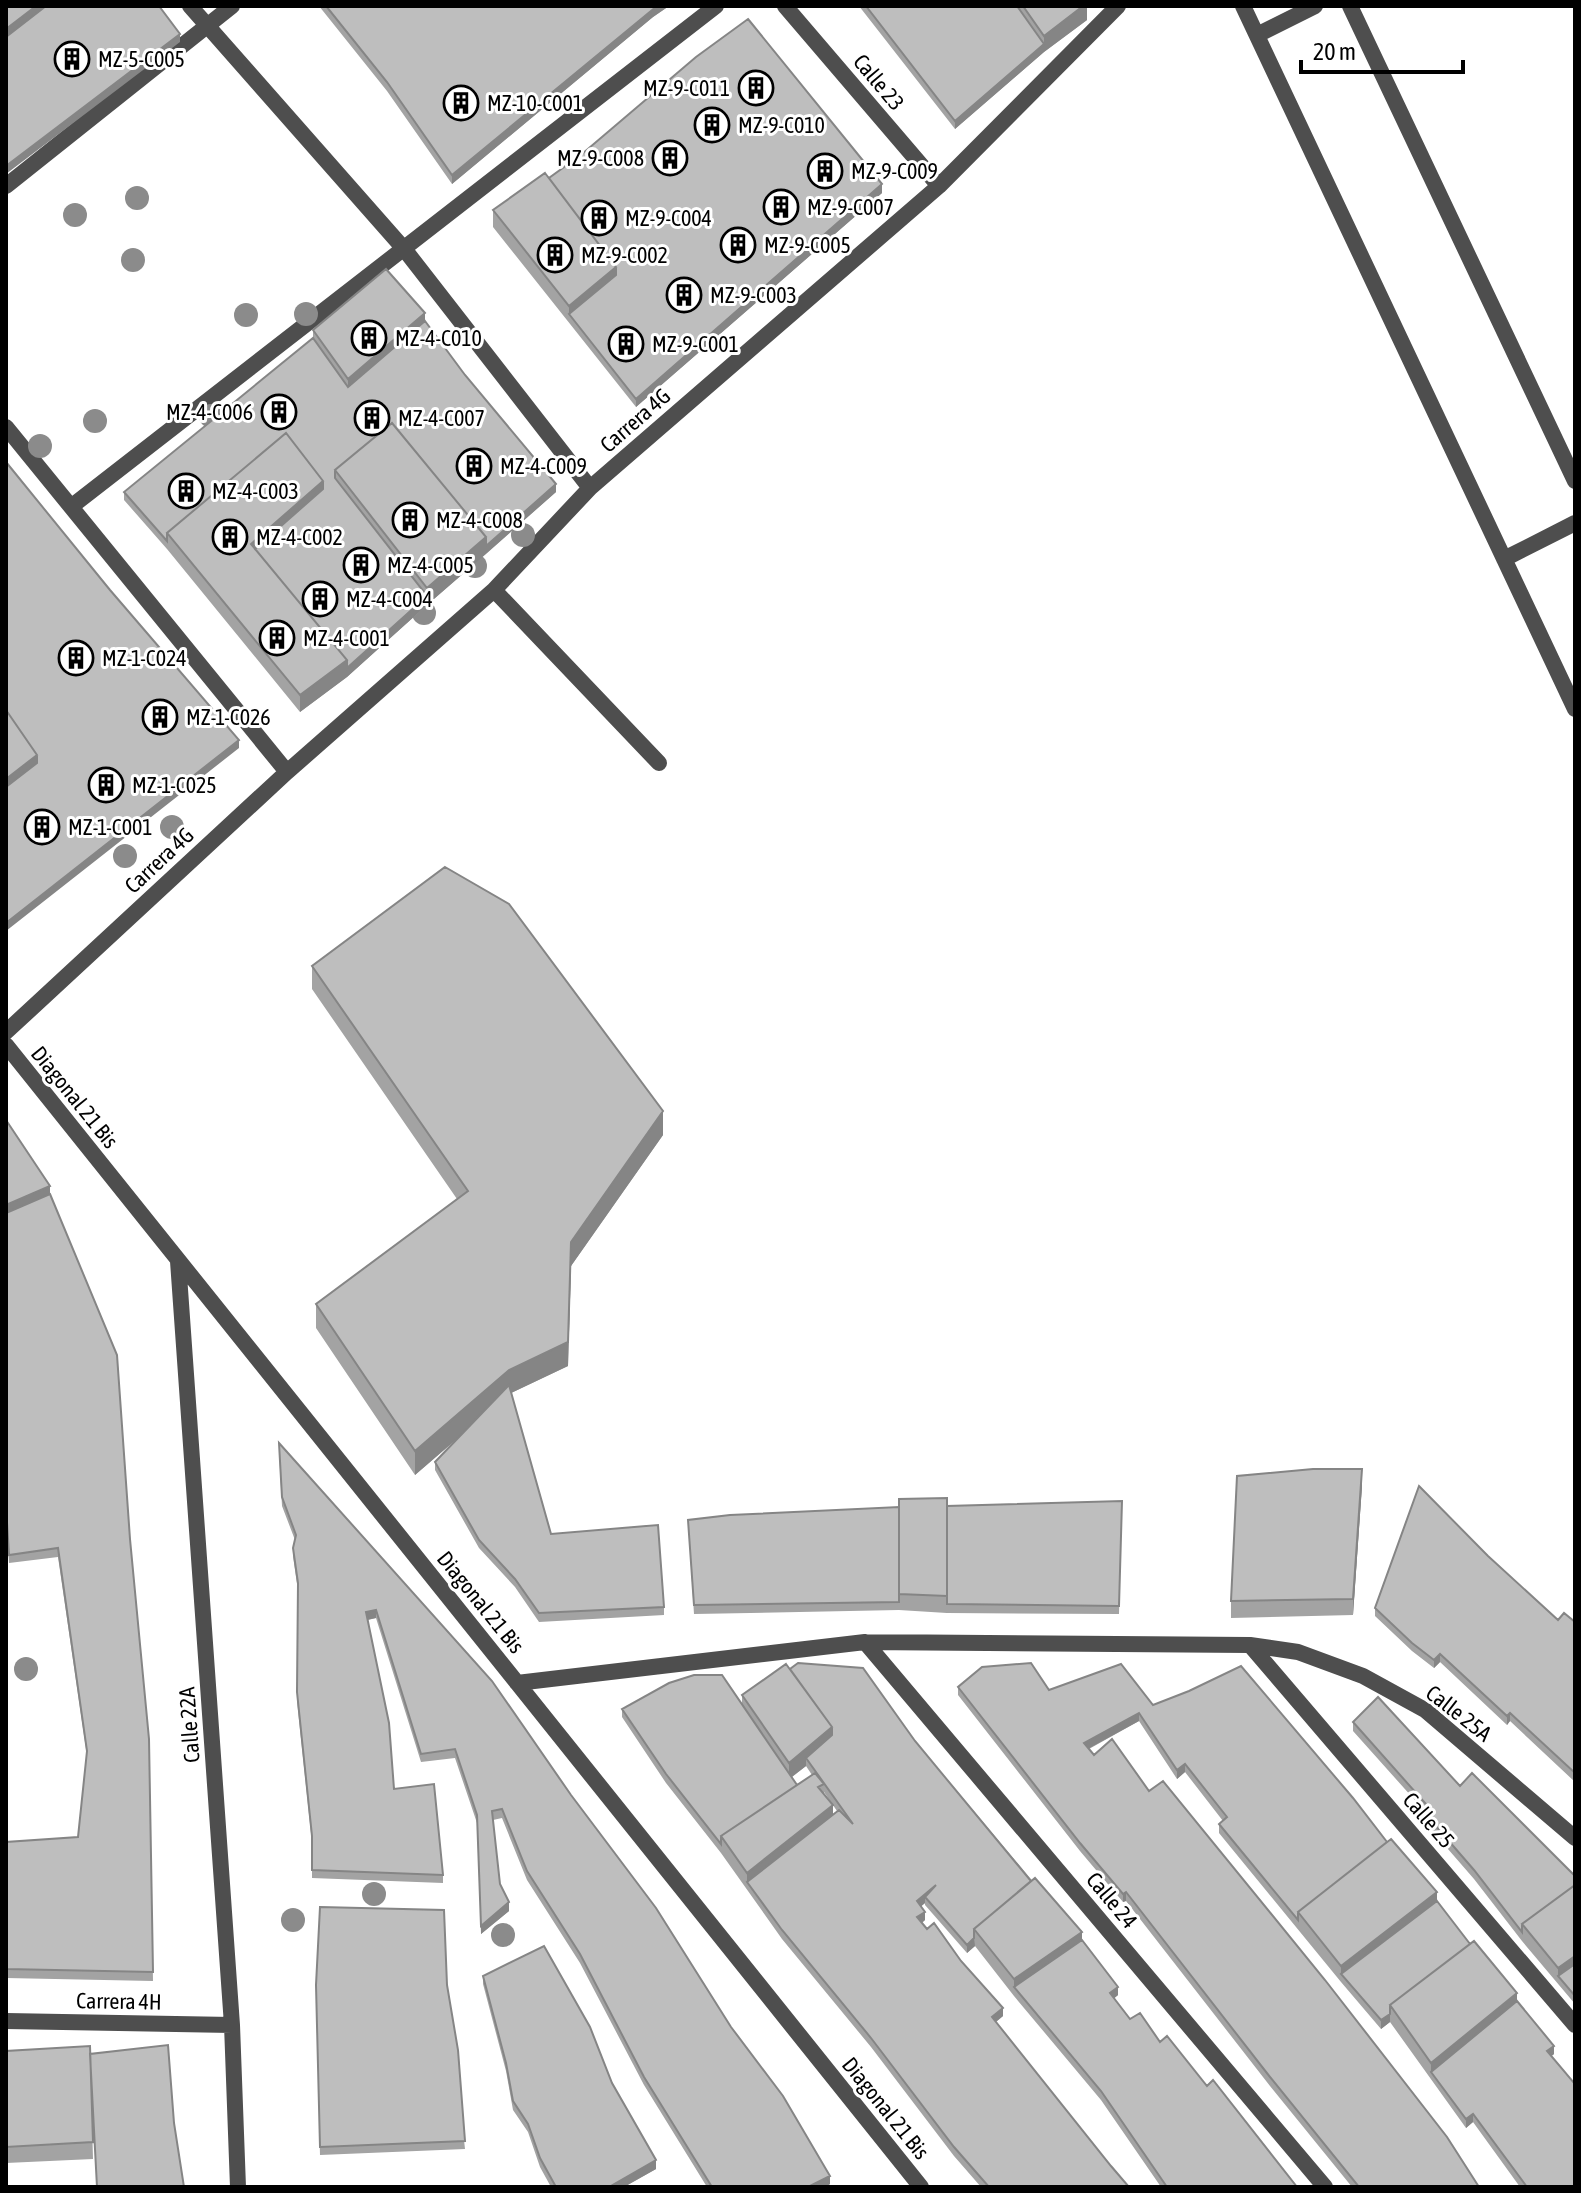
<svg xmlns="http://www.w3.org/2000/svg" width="1581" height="2193" font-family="'Asap Condensed',sans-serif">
  <rect width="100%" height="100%" fill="#fff"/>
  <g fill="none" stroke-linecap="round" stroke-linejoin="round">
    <path stroke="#4e4e4e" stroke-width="16" d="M190 6 405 250 590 488
      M785 6 939 186
      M1243 6 1575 709
      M1350 6 1575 481
      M1257 35 1315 6
      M6 186 232 6
      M6 427 287 772
      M72 506 716 6
      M1504 559 1575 523
      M494 590 659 763
      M6 1032 287 772 494 590 590 488 939 186 1118 6
      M6 1045 921 2187
      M178 1261 232 2025 238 2187
      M865 1642 1325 2187
      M1250 1645 1575 2025
      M517 1683 865 1642 1250 1645 1298 1652 1363 1676 1425 1710 1575 1838
      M6 2021 232 2025"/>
  </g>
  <g fill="#8b8b8b">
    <circle cx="137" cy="198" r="12"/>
    <circle cx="75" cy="215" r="12"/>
    <circle cx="133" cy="260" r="12"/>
    <circle cx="306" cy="314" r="12"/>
    <circle cx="246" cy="315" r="12"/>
    <circle cx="211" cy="416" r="12"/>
    <circle cx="95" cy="421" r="12"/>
    <circle cx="40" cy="446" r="12"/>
    <circle cx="523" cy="535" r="12"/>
    <circle cx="475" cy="566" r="12"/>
    <circle cx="424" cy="613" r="12"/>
    <circle cx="172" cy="827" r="12"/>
    <circle cx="125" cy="856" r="12"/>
    <circle cx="26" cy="1669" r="12"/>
    <circle cx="374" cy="1894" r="12"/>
    <circle cx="293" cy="1920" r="12"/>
    <circle cx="503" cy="1935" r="12"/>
  </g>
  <path fill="#a3a3a3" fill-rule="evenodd" d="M319 6H669L653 17 452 184 387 91Z
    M859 6H1087V20L1044 52 955 129Z
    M549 178 882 193 636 407 493 227V210Z
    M425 321 465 375 556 492 427 605 347 677 300 712 167 549 124 500V492L313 338V330Z
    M312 966 663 1135 571 1266 568 1366 511 1393 551 1534 664 1607V1615L539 1622 515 1587 479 1548 435 1470V1462L459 1437 415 1475 316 1328V1304L457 1199 312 989Z
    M50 1194 130 1539 149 1739 153 1981 6 1978V1842L78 1837 87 1756 58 1557 9 1563 6 1514Z
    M279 1452 830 2184 825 2187H707L644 2085 580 1963 527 1880 502 1818 493 1820 500 1884 509 1911 481 1934 477 1823 455 1758 421 1762 376 1618 368 1620 394 1789 443 1875V1883L312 1878V1843L297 1701 298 1591 293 1556V1548L295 1540 282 1506Z
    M1362 1486 1353 1615 1231 1618V1601Z
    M1122 1501 1119 1614 947 1613 899 1610 694 1614 688 1520 947 1506Z
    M1488 1556 1558 1620 1575 1622V1782L1510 1721 1507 1725 1440 1662 1434 1668 1412 1651 1375 1616V1608Z
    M790 1669 915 1741 1082 1940 1118 1995 1114 1998 1130 2019 1160 2042 1207 2086 1297 2187H1161L1101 2100 1014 1996 975 1946 967 1953 925 1905V1903L921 1906 925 1920 922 1923 1003 2016 996 2022 1111 2166 1129 2187H981L954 2156 871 2047 782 1939 721 1853 666 1783 622 1717V1709L742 1705V1695ZM806 1766 812 1775 797 1785 792 1777ZM824 1792 837 1811 833 1814 824 1794Z
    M958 1687 1049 1690 1153 1705 1387 1842 1437 1901 1470 1944 1517 2001 1554 2054 1551 2056 1575 2187H1520L1473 2122 1466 2128 1390 2022 1381 2029 1341 1982 1219 1833V1824L1223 1821 1185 1772 1177 1779 1139 1721 1089 1749 1094 1755 1149 1791 1479 2187H1352L1270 2086 1126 1901 1123 1902 1080 1851 958 1695Z
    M1353 1722 1460 1786 1575 1876V2004L1522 1941 1474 1879 1428 1826V1817L1429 1816 1353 1731Z
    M483 1976 612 2083 656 2169 624 2187H551L540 2167 528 2132 513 2110 506 2071 483 1984Z
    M447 1985 465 2149 320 2155 316 1993Z
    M6 2051 90 2054 174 2123 91 2089 93 2159 6 2163Z"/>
  <path fill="#858585" d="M36 6H57L6 46V29Z
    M657 6H669L653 17 452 184V175Z
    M1083 6H1087V20L1044 52 955 129V121L1044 44V36Z
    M180 34V42L6 174V166Z
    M882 184V193L636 407V399Z
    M616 267V283L569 314V306Z
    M425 313V330L348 395V379Z
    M323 481V497L255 557 251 544Z
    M556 484V492L486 554V546Z
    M486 537V554L427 605 347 677V668L427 596V588Z
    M347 660V677L300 712V695Z
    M239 740V748L6 931V923Z
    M37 755V771L6 795V779Z
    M663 1111V1135L571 1266 568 1366 509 1394 415 1475V1451Z
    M50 1186V1203L6 1221V1205Z
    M1362 1469V1486L1353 1615V1599Z
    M376 1610V1618L366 1620V1612Z
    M1440 1654V1662L1434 1668V1660Z
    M1139 1713V1721L1084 1751V1743Z
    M1510 1713V1721L1507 1725V1716Z
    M832 1727V1743L806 1758V1766L789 1779V1763Z
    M1185 1764V1772L1177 1779V1770Z
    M833 1805V1822L747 1882V1890V1873Z
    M936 1885 925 1897V1903L917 1910V1901Z
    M1126 1892V1901L1123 1902V1894Z
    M1437 1892V1909L1341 1974V1966Z
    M509 1902V1911L481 1934V1926Z
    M925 1912V1920L917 1926V1917Z
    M1082 1932V1949L1014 1987V1979Z
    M974 1938 975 1946 967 1953V1945Z
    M1575 1956V1973L1558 1976V1985V1968Z
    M1118 1987V1995L1110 2002V1993Z
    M1517 1993V2010L1431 2072V2063Z
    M1003 2008V2016L992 2025V2017Z
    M1390 2014V2022L1381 2029V2020Z
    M1554 2046V2054L1547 2060V2051Z
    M1473 2114V2122L1466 2128V2119Z
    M656 2160V2169L624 2187H609Z
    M830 2176V2184L825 2187H808Z"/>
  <path fill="#bebebe" stroke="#858585" stroke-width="2" d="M6 6H36L6 29Z
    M46 6H159L180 34 6 166V37Z
    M326 6H657L452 175 387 82Z
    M866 6H1017L1044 44 955 121Z
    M1023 6H1083L1044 36Z
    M748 19 882 184 636 399 569 314 616 275V267L549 178 582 154 696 57Z
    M545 173 616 267 569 306 493 210Z
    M386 269 425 313 348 379 313 330Z
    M425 321 465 375 556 484 486 546V537L392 423 335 470V478L427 596 347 668V660L255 549 323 489V481L286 433 167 533V541L124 492 313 338 348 387Z
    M392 423 486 537 427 588 335 470Z
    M286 433 323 481 251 544 347 660 300 695 167 533Z
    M6 462 110 590 239 740 6 923V787L37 763V755L6 710Z
    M6 710 37 755 6 779Z
    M445 867 509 904 663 1111 571 1242 568 1342 509 1370 415 1451 316 1304 468 1191 312 966Z
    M6 1120 50 1186 6 1205Z
    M50 1194 117 1355 130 1539 149 1739 153 1972 6 1969V1842L78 1837 87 1751 58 1548 9 1555 6 1506V1213Z
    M509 1385 551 1534 658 1525 664 1607 539 1613 515 1579 479 1540 435 1462Z
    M279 1443 492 1681 571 1795 656 1908 731 2027 783 2096 830 2176 808 2187H712L644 2077 580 1954 527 1871 502 1809 492 1811 500 1884 509 1902 481 1926 477 1815 455 1749 421 1754 376 1610 366 1612 389 1723 394 1789 434 1784 443 1875 312 1870V1836L297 1692 298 1583 293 1548 296 1535 282 1497Z
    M1313 1469H1362L1353 1599 1231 1601 1237 1476Z
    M1419 1486 1488 1556 1558 1620 1564 1613 1575 1622V1773L1510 1713 1507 1716 1440 1654 1434 1660 1412 1643 1375 1608Z
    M947 1498V1596L899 1594V1499Z
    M1122 1501 1119 1606 947 1604V1506Z
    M899 1507V1602L694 1605 688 1520 730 1515Z
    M798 1663 863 1668 915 1741 1031 1881 974 1929V1938L967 1945 925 1897 936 1885 917 1901 925 1912 917 1917 927 1929 934 1923 961 1961 1003 2008 992 2017 1111 2166 1129 2187H989L954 2147 871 2038 782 1930 747 1882 839 1810 853 1824 806 1758 832 1735V1727L790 1669Z
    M1031 1663 1049 1690 1121 1664 1153 1705 1189 1691 1241 1666 1353 1798 1387 1842 1298 1912V1920L1219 1824 1227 1817 1185 1764 1177 1770 1139 1713 1084 1743 1094 1755 1112 1739 1149 1791 1163 1781 1325 1980 1447 2137 1479 2187H1359L1270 2077 1126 1892 1123 1894 1080 1843 958 1687 982 1667Z
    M786 1664 832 1727 789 1763 742 1695Z
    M694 1675H722L797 1785 721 1836V1844L666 1774 622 1709 669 1683Z
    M1378 1697 1460 1786 1472 1773 1575 1876V1885L1522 1924V1932L1474 1870 1428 1817 1433 1812 1353 1722Z
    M815 1773 824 1784 818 1787 833 1805 747 1873 721 1836Z
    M1391 1839 1437 1892 1341 1966 1298 1912Z
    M1035 1878 1082 1932 1014 1979 974 1929Z
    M1575 1885V1956L1558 1968 1522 1924Z
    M1437 1901 1470 1944 1390 2005V2014L1381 2020 1341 1974Z
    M320 1907 444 1910 447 1985 458 2050 465 2141 320 2147 316 1985Z
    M1082 1940 1118 1987 1110 1993 1130 2019 1140 2013 1160 2042 1167 2036 1207 2086 1213 2080 1297 2187H1167L1101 2091 1014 1987Z
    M1474 1941 1517 1993 1431 2063 1390 2005Z
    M544 1946 590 2027 612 2083 656 2160 609 2187H556L540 2158 528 2124 513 2101 506 2063 483 1976Z
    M1575 1964V1996L1558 1976Z
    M1517 2001 1554 2046 1547 2051 1575 2084V2187H1527L1473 2114 1466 2119 1431 2072Z
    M168 2045 174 2123 184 2187H97L90 2054Z
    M90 2046 93 2142 6 2147V2051Z"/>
  <defs>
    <g id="building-ring" transform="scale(1.8)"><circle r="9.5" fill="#fff" stroke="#000" stroke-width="1.5"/><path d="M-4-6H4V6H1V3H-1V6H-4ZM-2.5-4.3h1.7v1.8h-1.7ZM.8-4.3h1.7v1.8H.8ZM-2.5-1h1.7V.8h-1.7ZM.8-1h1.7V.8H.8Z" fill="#000"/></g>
  </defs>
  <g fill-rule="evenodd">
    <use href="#building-ring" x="72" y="59"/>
    <use href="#building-ring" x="756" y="88"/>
    <use href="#building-ring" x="461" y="103"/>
    <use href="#building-ring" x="712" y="125"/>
    <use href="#building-ring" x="670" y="158"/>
    <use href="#building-ring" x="825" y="171"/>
    <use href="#building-ring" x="781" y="207"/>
    <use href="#building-ring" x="599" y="218"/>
    <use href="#building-ring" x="738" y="245"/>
    <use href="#building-ring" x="555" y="255"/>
    <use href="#building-ring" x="684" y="295"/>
    <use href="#building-ring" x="369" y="338"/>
    <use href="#building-ring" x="626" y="344"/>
    <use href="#building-ring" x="279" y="412"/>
    <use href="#building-ring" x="372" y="418"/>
    <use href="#building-ring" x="474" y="466"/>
    <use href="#building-ring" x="186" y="491"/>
    <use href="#building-ring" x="410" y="520"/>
    <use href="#building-ring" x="230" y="537"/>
    <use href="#building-ring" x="361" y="565"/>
    <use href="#building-ring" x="320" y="599"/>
    <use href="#building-ring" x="277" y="638"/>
    <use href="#building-ring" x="76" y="658"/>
    <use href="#building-ring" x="160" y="717"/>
    <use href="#building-ring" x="106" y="785"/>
    <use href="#building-ring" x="42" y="827"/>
  </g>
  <g text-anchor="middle" stroke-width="6" stroke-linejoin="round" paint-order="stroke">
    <g font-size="22" fill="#000" stroke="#fff" text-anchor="start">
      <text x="98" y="67">MZ-5-C005</text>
      <text x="730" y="96" text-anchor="end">MZ-9-C011</text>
      <text x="487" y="111">MZ-10-C001</text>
      <text x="738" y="133">MZ-9-C010</text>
      <text x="644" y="166" text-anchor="end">MZ-9-C008</text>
      <text x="851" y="179">MZ-9-C009</text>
      <text x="807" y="215">MZ-9-C007</text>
      <text x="625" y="226">MZ-9-C004</text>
      <text x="764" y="253">MZ-9-C005</text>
      <text x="581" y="263">MZ-9-C002</text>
      <text x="710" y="303">MZ-9-C003</text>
      <text x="395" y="346">MZ-4-C010</text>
      <text x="652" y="352">MZ-9-C001</text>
      <text x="253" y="420" text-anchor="end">MZ-4-C006</text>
      <text x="398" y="426">MZ-4-C007</text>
      <text x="500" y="474">MZ-4-C009</text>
      <text x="212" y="499">MZ-4-C003</text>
      <text x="436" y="528">MZ-4-C008</text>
      <text x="256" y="545">MZ-4-C002</text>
      <text x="387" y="573">MZ-4-C005</text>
      <text x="346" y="607">MZ-4-C004</text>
      <text x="303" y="646">MZ-4-C001</text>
      <text x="102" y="666">MZ-1-C024</text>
      <text x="186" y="725">MZ-1-C026</text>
      <text x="132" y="793">MZ-1-C025</text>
      <text x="68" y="835">MZ-1-C001</text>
    </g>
    <g font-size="22" fill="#000" stroke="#fff">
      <text transform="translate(879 82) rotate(50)" y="8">Calle 23</text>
      <text transform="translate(635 420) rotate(-41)" y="8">Carrera 4G</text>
      <text transform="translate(159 860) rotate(-43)" y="8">Carrera 4G</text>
      <text transform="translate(75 1097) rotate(51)" y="8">Diagonal 21 Bis</text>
      <text transform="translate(481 1602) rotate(51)" y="8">Diagonal 21 Bis</text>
      <text transform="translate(1459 1713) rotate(38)" y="8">Calle 25A</text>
      <text transform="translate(189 1725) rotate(-94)" y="8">Calle 22A</text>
      <text transform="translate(1429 1820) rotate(49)" y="8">Calle 25</text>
      <text transform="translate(1112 1900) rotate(50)" y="8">Calle 24</text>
      <text transform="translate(119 2001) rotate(1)" y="8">Carrera 4H</text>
      <text transform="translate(886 2108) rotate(51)" y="8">Diagonal 21 Bis</text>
    </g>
  </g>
  <rect width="1581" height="2193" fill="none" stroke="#000000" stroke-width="16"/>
  <path d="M1301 60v12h162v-12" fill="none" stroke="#000000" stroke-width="4"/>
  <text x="1313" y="60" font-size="24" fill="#000000" stroke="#ffffff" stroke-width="6" paint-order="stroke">20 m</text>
</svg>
